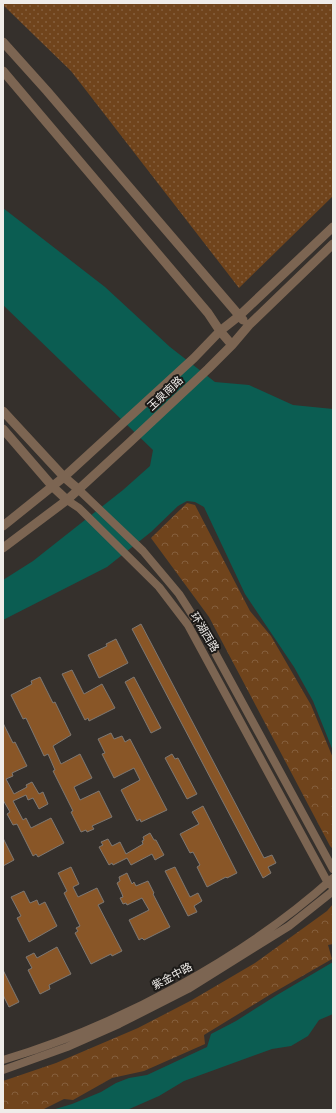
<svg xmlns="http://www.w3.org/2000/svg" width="336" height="1113" font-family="'IBM Plex Sans','Noto Sans SC',sans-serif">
  <defs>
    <pattern id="grass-dots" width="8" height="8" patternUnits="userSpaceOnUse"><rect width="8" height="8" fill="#70441c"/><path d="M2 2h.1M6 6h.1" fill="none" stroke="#855f3d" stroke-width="1.8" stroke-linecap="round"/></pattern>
    <pattern id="forest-crowns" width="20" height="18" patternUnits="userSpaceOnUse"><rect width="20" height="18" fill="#70441c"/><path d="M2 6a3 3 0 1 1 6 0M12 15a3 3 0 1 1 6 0" fill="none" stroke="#855f3d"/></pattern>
  </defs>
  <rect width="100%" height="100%" fill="#35302c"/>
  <path fill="url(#grass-dots)" d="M3 3H333V196L239 288 71 71 3 5Z"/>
  <path fill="url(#forest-crowns)" d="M187 503 195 505 250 611 271 636 311 705 333 758V849L330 846 209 617 151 538Z
    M333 904V944L328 945 332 959 271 994 204 1035 205 1044 144 1071 112 1078 73 1100 64 1099 42 1110H3V1081L56 1063 138 1028 192 1000 255 963 327 911Z"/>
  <path fill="#0b5d52" d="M3 208 105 287 170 347 215 382 249 385 293 405 333 409V751L313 701 294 667 245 594 204 507 195 502 187 501 178 506 151 532 107 567 3 620V580L33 561 123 490 150 466 153 450 3 305Z
    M333 962V1014L319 1020 308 1036 291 1046 272 1049 184 1081 159 1096 127 1110H52L72 1104 101 1092 116 1083 129 1078 147 1075 207 1047 211 1034 236 1021 277 995Z"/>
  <path fill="#895627" stroke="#7e7873" d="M141 624 264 858 272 855 276 863 268 867 271 873 263 878 132 629Z
    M116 639 128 663 99 678 88 655 107 646 106 644Z
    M72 670 84 694 102 684 115 708 89 721 88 718 85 720 62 674Z
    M40 677 53 703 55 702 71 735 53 746 61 764 80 754 92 778 74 787 80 800 99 791 112 817 92 826 94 829 87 832 86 830 81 832 71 812 73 811 53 771 55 770 48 754 44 756 26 718 23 719 11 695 32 684 31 681Z
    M134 677 161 728 151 733 125 682Z
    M3 723 13 743 15 742 27 766 12 773 13 776 6 779 14 794 27 787 26 785 32 782 39 794 43 792 48 804 39 809 33 798 28 800 26 795 13 801 23 820 26 818 31 828 51 818 64 843 38 857 36 854 33 856 17 824 13 825 7 814 10 812 3 800Z
    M111 733 114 739 122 736 125 742 130 739 167 810 141 822 140 819 137 821 121 790 140 780 134 768 114 778 102 754 105 753 98 739Z
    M172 754 175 759 178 758 197 794 187 799 165 758Z
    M203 806 237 873 227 878 226 877 207 887 197 867 200 865 193 852 190 853 180 834 199 824 192 812Z
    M150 833 154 840H156L164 855 155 860 152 854 131 865 127 858 113 865 112 863 109 865 99 847 103 845 101 842 108 839 112 846 120 842 126 854 143 844 142 841 144 840 143 837Z
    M3 838 14 860 3 866Z
    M71 867 79 884 73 887 78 897 97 888 104 902 98 905 122 951 112 956 111 954 91 964 75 933 78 931 76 928 80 926 64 893 67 891 58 873Z
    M175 867 190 897 198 893 202 901 194 906 197 912 188 916 165 871Z
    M127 873 132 884 134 882 136 886 148 881 154 893 153 894 170 927 144 940 142 938 139 940 129 920 149 910 142 898 127 905 126 903 123 904 120 898 123 897 122 894 117 883 120 881 119 877Z
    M24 891 30 903 37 900 39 905 45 902 57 926 29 942 17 918 21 916 11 897Z
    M57 947 71 974 49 985 50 989 40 994 28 970 32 968 26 957 34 953 37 958Z
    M3 970 19 1002 9 1007 3 995Z"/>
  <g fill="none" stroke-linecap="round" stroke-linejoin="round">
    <path stroke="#7c6552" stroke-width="8" d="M78 489 143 551 179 594 207 638 333 869
      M67 500 79 508 159 587 188 625 328 883 333 887
      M3 1060C118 1026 244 958 333 878
      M3 1070 67 1047 119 1024 188 989 289 926 333 891"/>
    <path stroke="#7c6552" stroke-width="9" d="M3 42 47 91 243 320
      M3 71 208 313 220 331 232 345
      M3 411 64 477 78 489
      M3 429 53 487 67 500
      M3 526 64 477 194 358 220 331 239 316 333 227
      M3 548 67 500 129 443 208 369 232 345 249 325 333 244"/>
  </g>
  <g text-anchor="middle" stroke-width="4" stroke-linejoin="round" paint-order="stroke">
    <g font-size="11" fill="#efece9" stroke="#1b1917">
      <text transform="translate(165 393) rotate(-43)" y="4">玉泉南路</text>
      <text transform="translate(205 632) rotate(59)" y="4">环湖西路</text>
      <text transform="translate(172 976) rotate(-28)" y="4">紫金中路</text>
    </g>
  </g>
  <rect width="336" height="1113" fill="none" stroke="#efece9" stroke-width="8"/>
</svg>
